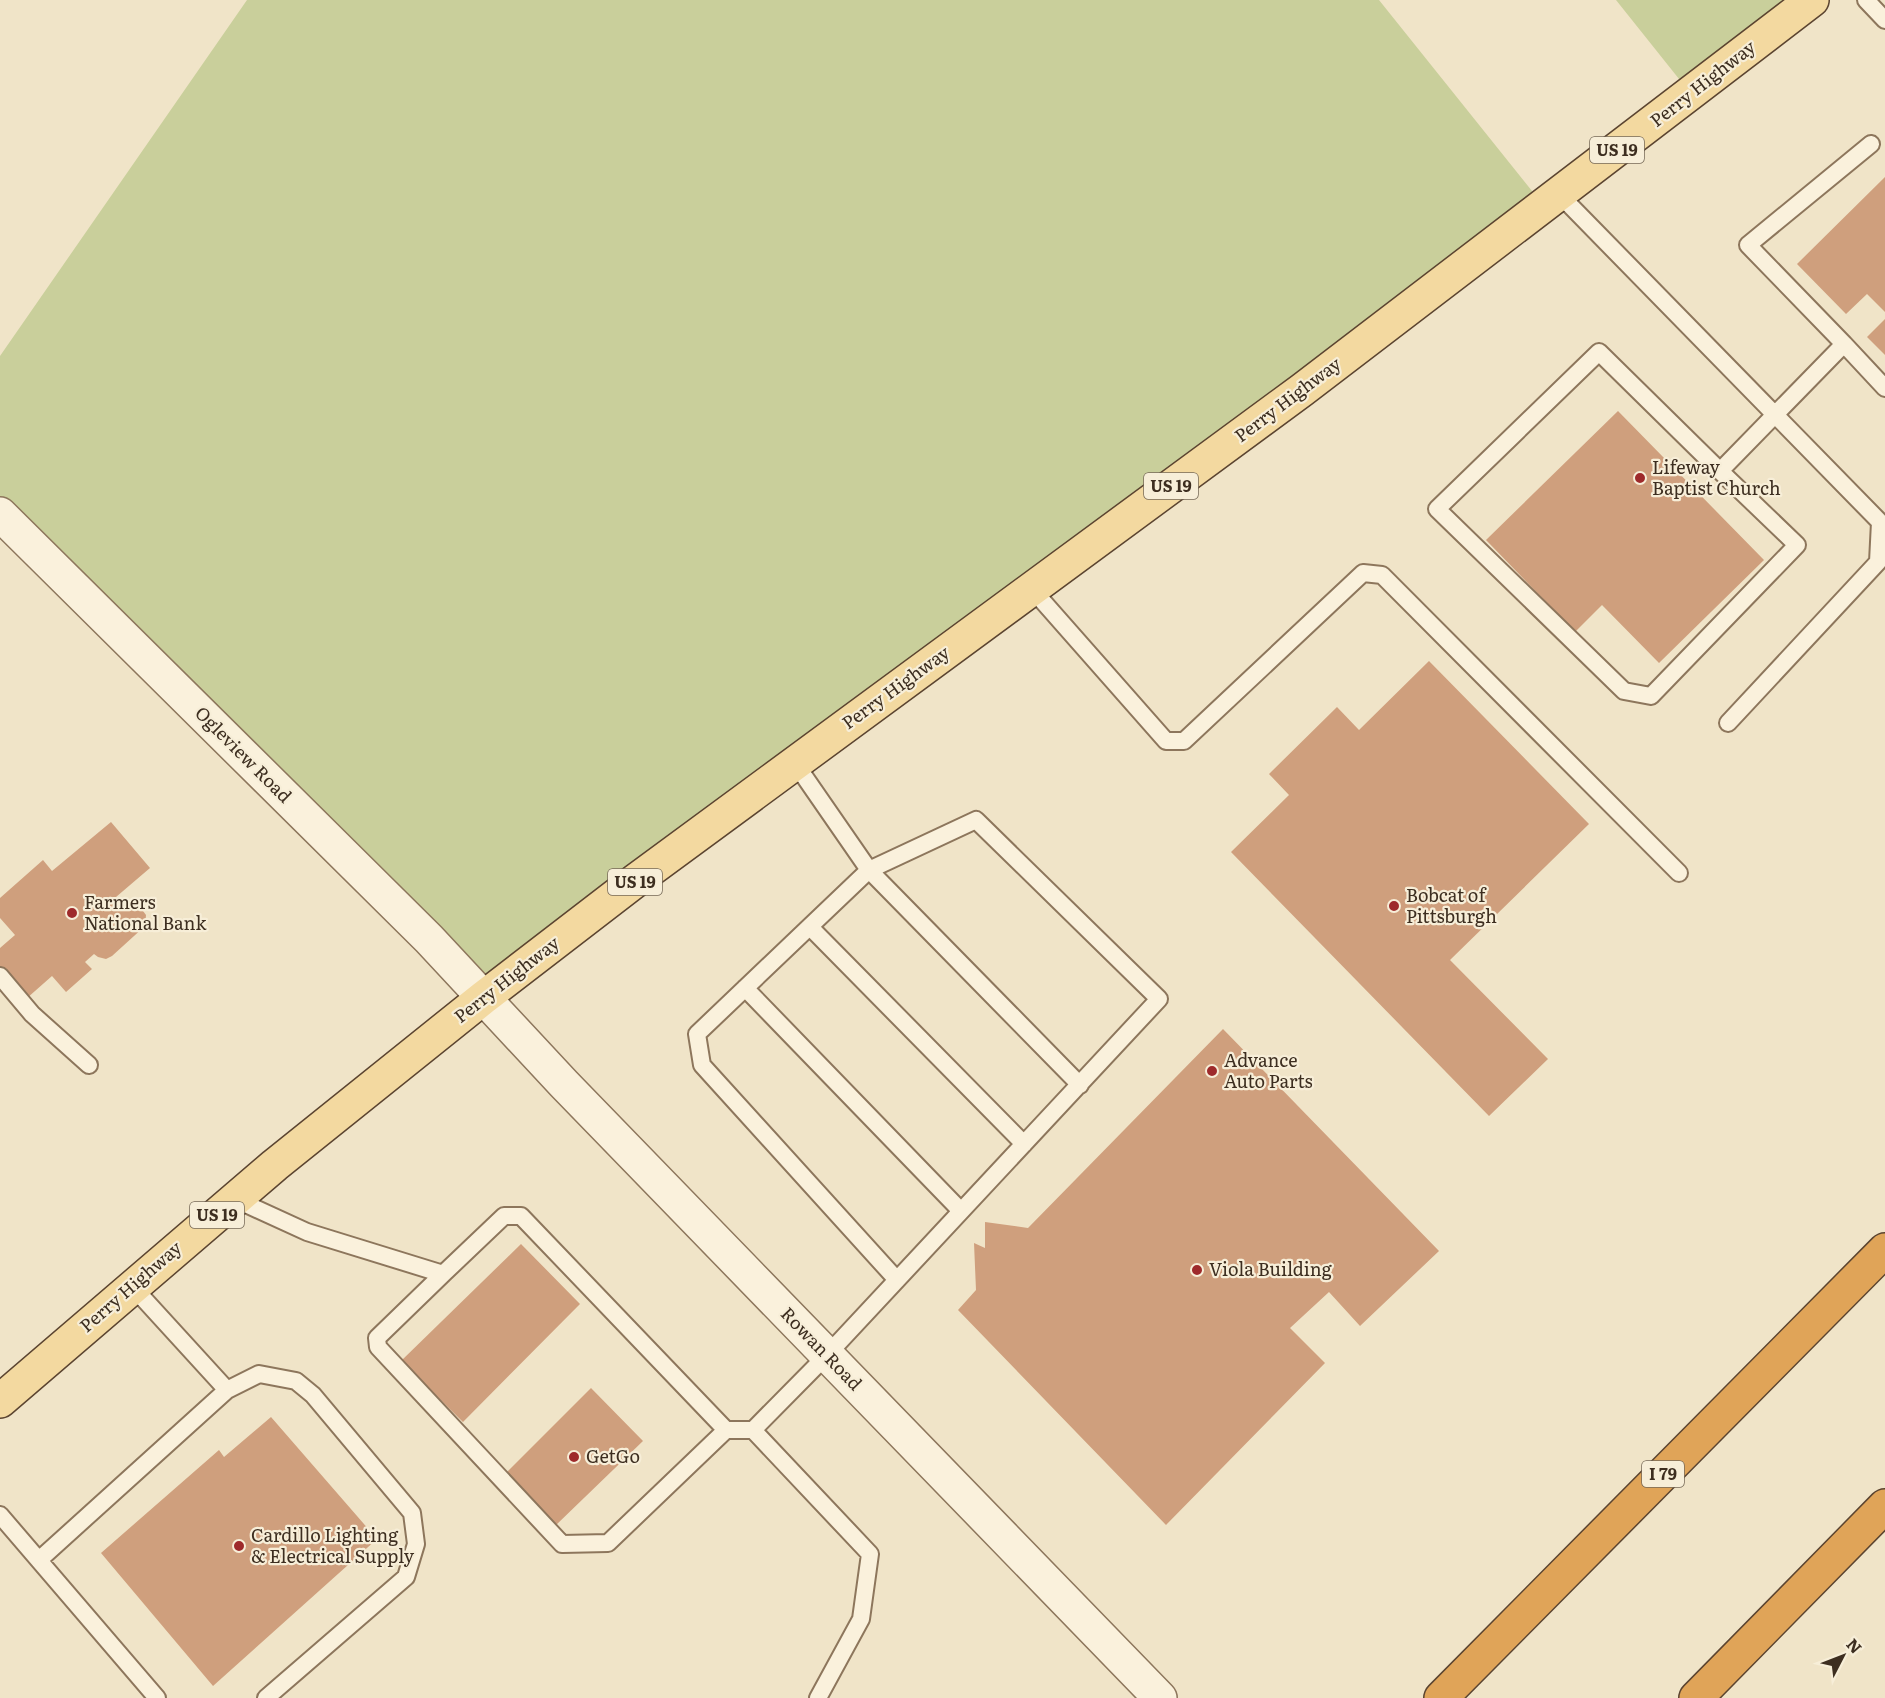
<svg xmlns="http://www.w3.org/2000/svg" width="1885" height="1698" font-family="Literata,serif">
  <rect width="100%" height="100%" fill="#f0e4c8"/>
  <path fill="#c9cf9b" d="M247 0H1379L1544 206 483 998 0 514V356Z
    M1616 0H1812L1691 94Z"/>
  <path fill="#cf9f7d" d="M1885 177V312L1867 294 1846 314 1797 264Z
    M1885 319V355L1867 337Z
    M1618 411 1764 560 1659 663 1602 605 1575 632 1486 540Z
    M1429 661 1589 824 1450 960 1548 1059 1489 1116 1231 852 1289 795 1269 774 1337 707 1359 730Z
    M111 822 150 868 116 897 121 904 127 902 140 907 146 915 145 926 112 956 106 959 98 957 94 954 85 962 92 969 66 992 52 976 18 1006 0 985V948L15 935 0 918V898L43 860 52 871Z
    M1223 1029 1439 1251 1360 1326 1329 1292 1290 1328 1325 1363 1166 1525 958 1310 976 1290 974 1243 985 1248V1222L1028 1228Z
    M521 1244 580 1304 463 1422 401 1361Z
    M591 1388 643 1441 555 1526 506 1473Z
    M271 1417 377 1539 213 1686 101 1553 219 1450 224 1457Z"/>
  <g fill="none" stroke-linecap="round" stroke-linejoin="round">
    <g stroke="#8d765c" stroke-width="20">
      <path id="service" d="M1866 0 1885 20
        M1559 194 1880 522 1878 562 1728 723
        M1844 344 1885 388
        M1720 471 1599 352 1437 509 1624 691 1651 696 1797 545 1720 471 1844 344 1748 245 1871 144
        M1032 589 1166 741H1184L1363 573 1382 575 1679 873
        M810 927 1024 1144
        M0 976 32 1014 89 1065
        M745 988 961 1211
        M235 1199 307 1232 443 1274 504 1216H521L726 1430
        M443 1274 377 1338 378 1347 562 1544 608 1543 726 1430H753L827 1355 1159 999 976 820 869 870 795 763
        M897 1280 702 1065 697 1034 869 870 1080 1085
        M132 1286 227 1390 259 1374 296 1381 313 1395 412 1513 416 1544 406 1577 266 1698
        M753 1430 870 1554 861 1619 818 1698
        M0 1515 157 1698
        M39 1560 227 1390"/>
    </g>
    <g stroke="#8d765c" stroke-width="36">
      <path id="tertiary" d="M0 514 429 939 564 1084 1160 1698"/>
    </g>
    <g stroke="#5b4430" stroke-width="36">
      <path id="primary" d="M0 1401 275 1165 483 998 635 881 1302 390 1812 0"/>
    </g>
    <g stroke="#5b4430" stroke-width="36">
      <path id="motorway" d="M1441 1698 1885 1250
        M1696 1698 1885 1506"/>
    </g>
    <use href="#service" stroke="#faf1dc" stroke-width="16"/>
    <use href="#tertiary" stroke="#faf1dc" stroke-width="33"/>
    <use href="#primary" stroke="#f3d9a0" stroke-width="33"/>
    <use href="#motorway" stroke="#e0a458" stroke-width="33"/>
  </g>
  <g fill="#9e2a2b" stroke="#f7eed8" stroke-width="2">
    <circle cx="1640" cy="478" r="6"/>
    <circle cx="1394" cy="906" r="6"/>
    <circle cx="72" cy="913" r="6"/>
    <circle cx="1212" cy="1071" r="6"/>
    <circle cx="1197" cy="1270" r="6"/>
    <circle cx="574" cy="1457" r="6"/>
    <circle cx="239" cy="1546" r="6"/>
  </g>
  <g text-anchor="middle" stroke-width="4.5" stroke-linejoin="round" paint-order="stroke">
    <g fill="#f7eed8" stroke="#756857" stroke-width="1.5">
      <rect x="1590" y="137" width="54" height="26" rx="4.5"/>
      <rect x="1144" y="473" width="54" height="26" rx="4.5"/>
      <rect x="608" y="869" width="54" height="26" rx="4.5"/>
      <rect x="190" y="1202" width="54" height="26" rx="4.5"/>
      <rect x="1642" y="1461" width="42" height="26" rx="4.5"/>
    </g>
    <g font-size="16" font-weight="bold" fill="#3d2e20">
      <text x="1617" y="156">US 19</text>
      <text x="1171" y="492">US 19</text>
      <text x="635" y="888">US 19</text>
      <text x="217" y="1221">US 19</text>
      <text x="1663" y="1480">I 79</text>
    </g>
    <g font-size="18" fill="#3d2e20" stroke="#f7eed8">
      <text transform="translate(1703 84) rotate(-38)" y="6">Perry Highway</text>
      <text transform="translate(1288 400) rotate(-37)" y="6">Perry Highway</text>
      <text transform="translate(896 688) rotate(-36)" y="6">Perry Highway</text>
      <text transform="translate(243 755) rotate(45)" y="6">Ogleview Road</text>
      <text transform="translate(507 980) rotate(-38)" y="6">Perry Highway</text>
      <text transform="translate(131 1287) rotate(-41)" y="6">Perry Highway</text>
      <text transform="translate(821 1349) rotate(46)" y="6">Rowan Road</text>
    </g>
    <g font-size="18" fill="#3d2e20" stroke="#f7eed8" text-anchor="start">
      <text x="1652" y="474">Lifeway<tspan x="1652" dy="21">Baptist Church</tspan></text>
      <text x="1406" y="902">Bobcat of<tspan x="1406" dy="21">Pittsburgh</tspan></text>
      <text x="84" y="909">Farmers<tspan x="84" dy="21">National Bank</tspan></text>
      <text x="1224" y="1067">Advance<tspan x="1224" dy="21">Auto Parts</tspan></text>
      <text x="1209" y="1276">Viola Building</text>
      <text x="586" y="1463">GetGo</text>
      <text x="251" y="1542">Cardillo Lighting<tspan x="251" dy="21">&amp; Electrical Supply</tspan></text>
    </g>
  </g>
  <g transform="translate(1843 1656) rotate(48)" stroke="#f7eed8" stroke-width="4.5" paint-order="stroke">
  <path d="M0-4.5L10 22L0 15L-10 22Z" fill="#3d2e20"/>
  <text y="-9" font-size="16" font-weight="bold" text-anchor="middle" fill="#3d2e20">N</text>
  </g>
</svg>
